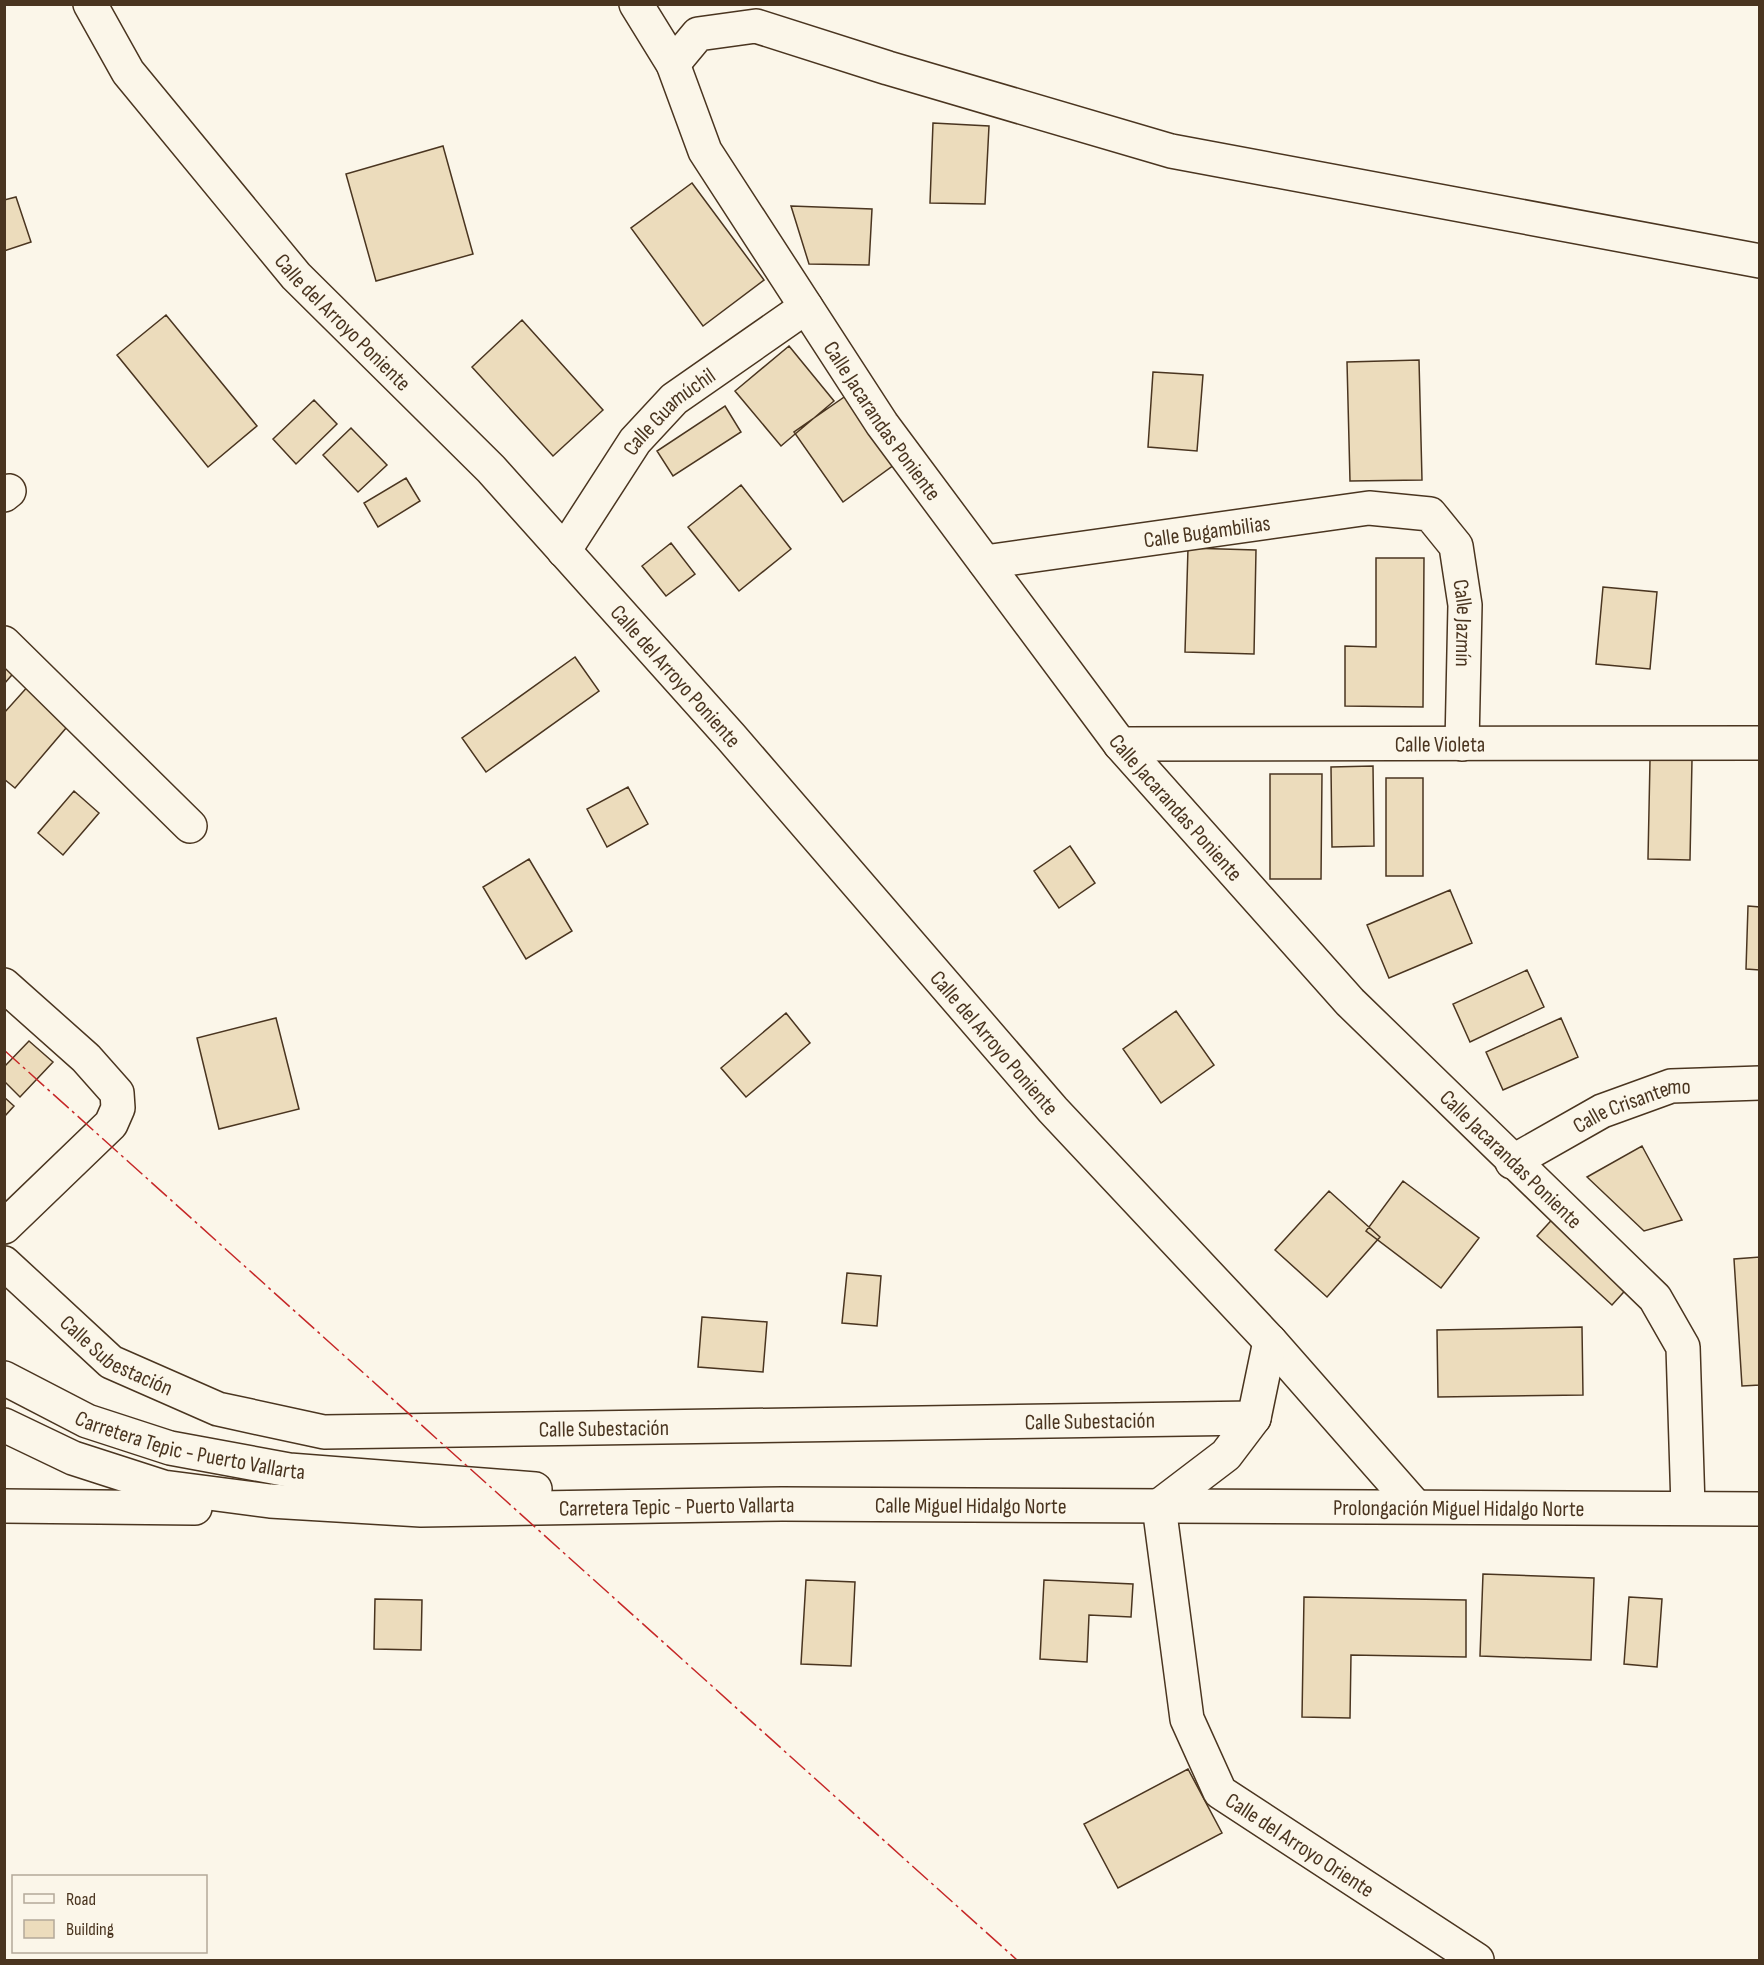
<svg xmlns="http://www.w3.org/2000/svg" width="1764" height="1965" font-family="'Sofia Sans Condensed',sans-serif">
  <rect width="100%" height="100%" fill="#fbf6e9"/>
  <path fill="#ecdcbc" stroke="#4a3520" stroke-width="1.5" d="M933 123 989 126 985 204 930 203Z
    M443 146 473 254 376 281 346 174Z
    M692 183 764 280 703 326 631 228Z
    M16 197 31 242 4 251V200Z
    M791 206 872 209 869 265 809 264Z
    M166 315 257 426 208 467 117 355Z
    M522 320 603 410 553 456 472 367Z
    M789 346 834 401 781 446 735 391Z
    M1419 360 1422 480 1350 481 1347 362Z
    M1153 372 1203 375 1197 451 1148 447Z
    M850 393 898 462 843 502 794 432Z
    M314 400 337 424 296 464 273 439Z
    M725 406 741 432 673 476 657 451Z
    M351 428 387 465 358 492 323 455Z
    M406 478 420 501 378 527 364 503Z
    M741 485 791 549 739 591 688 527Z
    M671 543 695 574 666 596 642 566Z
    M1188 548 1256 550 1254 654 1185 652Z
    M1376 558H1424L1423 707 1345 706V646L1376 647Z
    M1603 587 1657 592 1650 669 1596 664Z
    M4 655 18 668 4 684Z
    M575 657 599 691 486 772 462 738Z
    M30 684 72 721 15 788 4 779V713Z
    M1650 760H1692L1690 860 1648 859Z
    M1373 766 1374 846 1332 847 1331 767Z
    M1270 774H1322L1321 879H1270Z
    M1386 778H1423V876H1386Z
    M628 787 648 824 607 847 587 809Z
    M74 791 99 813 63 855 38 833Z
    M1070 846 1095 883 1059 908 1034 871Z
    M529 859 572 931 526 959 483 887Z
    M1450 890 1472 943 1389 978 1367 925Z
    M1748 906 1760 907V970L1746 969Z
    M1527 970 1544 1007 1470 1042 1453 1004Z
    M1176 1011 1214 1065 1161 1103 1123 1049Z
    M786 1013 810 1043 746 1097 721 1068Z
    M276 1018 299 1109 219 1129 197 1038Z
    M1561 1018 1578 1057 1503 1090 1486 1052Z
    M29 1041 53 1062 20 1097 4 1081V1067Z
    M4 1097 14 1106 4 1117Z
    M1642 1146 1682 1220 1644 1231 1587 1177Z
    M1403 1181 1479 1238 1441 1288 1366 1231Z
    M1329 1191 1380 1237 1327 1297 1275 1250Z
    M1558 1213 1632 1283 1612 1305 1537 1236Z
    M1760 1257V1385L1742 1386 1734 1259Z
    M847 1273 881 1276 877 1326 842 1323Z
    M702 1317 767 1322 763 1372 698 1367Z
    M1582 1327 1583 1395 1438 1397 1437 1330Z
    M1483 1574 1594 1578 1591 1660 1480 1656Z
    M806 1580 855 1582 851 1666 801 1664Z
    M1044 1580 1133 1584 1131 1617 1089 1615 1087 1662 1040 1659Z
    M1304 1597 1466 1600V1657L1351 1655 1350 1718 1302 1717Z
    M1629 1597 1662 1599 1657 1667 1624 1664Z
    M375 1599 422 1600 421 1650 374 1649Z
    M1188 1769 1222 1833 1118 1888 1084 1824Z"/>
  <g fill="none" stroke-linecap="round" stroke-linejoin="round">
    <g stroke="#4a3520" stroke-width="36">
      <g id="minor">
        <path id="s1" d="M90 4 128 72 296 276 491 469 731 737 1053 1110 1270 1341 1415 1506"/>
        <path id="s2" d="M636 4 673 64 705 151 882 424 1120 744 1350 1002 1655 1298 1683 1347 1688 1507"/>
        <path d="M673 64 698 34 756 26 888 68 1171 151 1760 261"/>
        <path d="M4 495 9 491"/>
        <path id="s3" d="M564 551 635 441 674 399 806 307"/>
        <path id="s4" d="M985 562 1369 508 1430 514 1456 546 1465 605 1462 744"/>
        <path d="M4 643 190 826"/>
        <path id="s5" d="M1120 744 1760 743"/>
        <path d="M4 985 86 1058 117 1093 118 1108 111 1124 4 1227"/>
        <path id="s6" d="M1512 1162 1602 1111 1671 1086 1760 1083"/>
        <path id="s7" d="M4 1263 111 1362 218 1409 324 1432 1254 1418"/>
        <path id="s8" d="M1270 1341 1254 1418 1226 1455 1159 1506 1187 1719 1220 1792 1477 1960"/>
      </g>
    </g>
    <g stroke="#4a3520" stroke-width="36">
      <g id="highway">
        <path id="s9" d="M4 1378 87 1421 170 1448 289 1470 535 1489"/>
        <path id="s10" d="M4 1425 73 1458 163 1487 270 1501 421 1510 782 1504 1760 1509"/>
        <path d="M4 1506 195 1508"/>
      </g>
    </g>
    <use href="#minor" stroke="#fbf6e9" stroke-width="33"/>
    <use href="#highway" stroke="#fbf6e9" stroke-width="33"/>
    <path stroke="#c62828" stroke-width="1.5" stroke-dasharray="21 4.5 3 4.5" stroke-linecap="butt" d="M4 1050 1017 1960"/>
  </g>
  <g text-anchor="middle" stroke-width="4.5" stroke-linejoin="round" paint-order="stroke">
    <g font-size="22" fill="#4a3520" stroke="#fbf6e9">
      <text dy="8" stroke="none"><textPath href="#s1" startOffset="408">Calle del Arroyo Poniente</textPath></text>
      <text dy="8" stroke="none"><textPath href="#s3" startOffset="176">Calle Guamúchil</textPath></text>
      <text dy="8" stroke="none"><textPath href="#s2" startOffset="486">Calle Jacarandas Poniente</textPath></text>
      <text dy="8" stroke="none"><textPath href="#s4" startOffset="224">Calle Bugambilias</textPath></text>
      <text dy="8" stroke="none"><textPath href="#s4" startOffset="568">Calle Jazmín</textPath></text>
      <text dy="8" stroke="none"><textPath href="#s1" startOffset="894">Calle del Arroyo Poniente</textPath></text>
      <text dy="8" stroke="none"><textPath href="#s5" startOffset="320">Calle Violeta</textPath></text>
      <text dy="8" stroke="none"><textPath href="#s2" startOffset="972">Calle Jacarandas Poniente</textPath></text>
      <text dy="8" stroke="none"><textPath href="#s1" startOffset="1380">Calle del Arroyo Poniente</textPath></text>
      <text dy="8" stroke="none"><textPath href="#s6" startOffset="134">Calle Crisantemo</textPath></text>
      <text dy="8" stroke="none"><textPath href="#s2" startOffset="1458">Calle Jacarandas Poniente</textPath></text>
      <text dy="8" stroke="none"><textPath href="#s7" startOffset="147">Calle Subestación</textPath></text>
      <text dy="8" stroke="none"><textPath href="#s7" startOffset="1137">Calle Subestación</textPath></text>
      <text dy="8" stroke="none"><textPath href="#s7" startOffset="651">Calle Subestación</textPath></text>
      <text dy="8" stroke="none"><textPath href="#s9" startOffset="200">Carretera Tepic - Puerto Vallarta</textPath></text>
      <text dy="8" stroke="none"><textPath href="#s10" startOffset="686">Carretera Tepic - Puerto Vallarta</textPath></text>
      <text dy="8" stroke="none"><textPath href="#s10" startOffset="980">Calle Miguel Hidalgo Norte</textPath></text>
      <text dy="8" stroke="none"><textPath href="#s10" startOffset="1468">Prolongación Miguel Hidalgo Norte</textPath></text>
      <text dy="8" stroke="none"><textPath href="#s8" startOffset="600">Calle del Arroyo Oriente</textPath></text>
    </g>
  </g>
  <rect width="1764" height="1965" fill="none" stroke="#4a3520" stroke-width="12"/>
  <rect x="12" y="1875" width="195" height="78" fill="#fbf6e9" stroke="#b4a999" stroke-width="1.5"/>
  <rect x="24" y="1894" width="30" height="9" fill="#fbf6e9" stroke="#b4a999" stroke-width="1.5"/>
  <text x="66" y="1905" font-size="18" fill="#4a3520">Road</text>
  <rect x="24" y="1920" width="30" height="18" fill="#ecdcbc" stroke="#b4a999" stroke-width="1.5"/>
  <text x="66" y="1935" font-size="18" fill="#4a3520">Building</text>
</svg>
